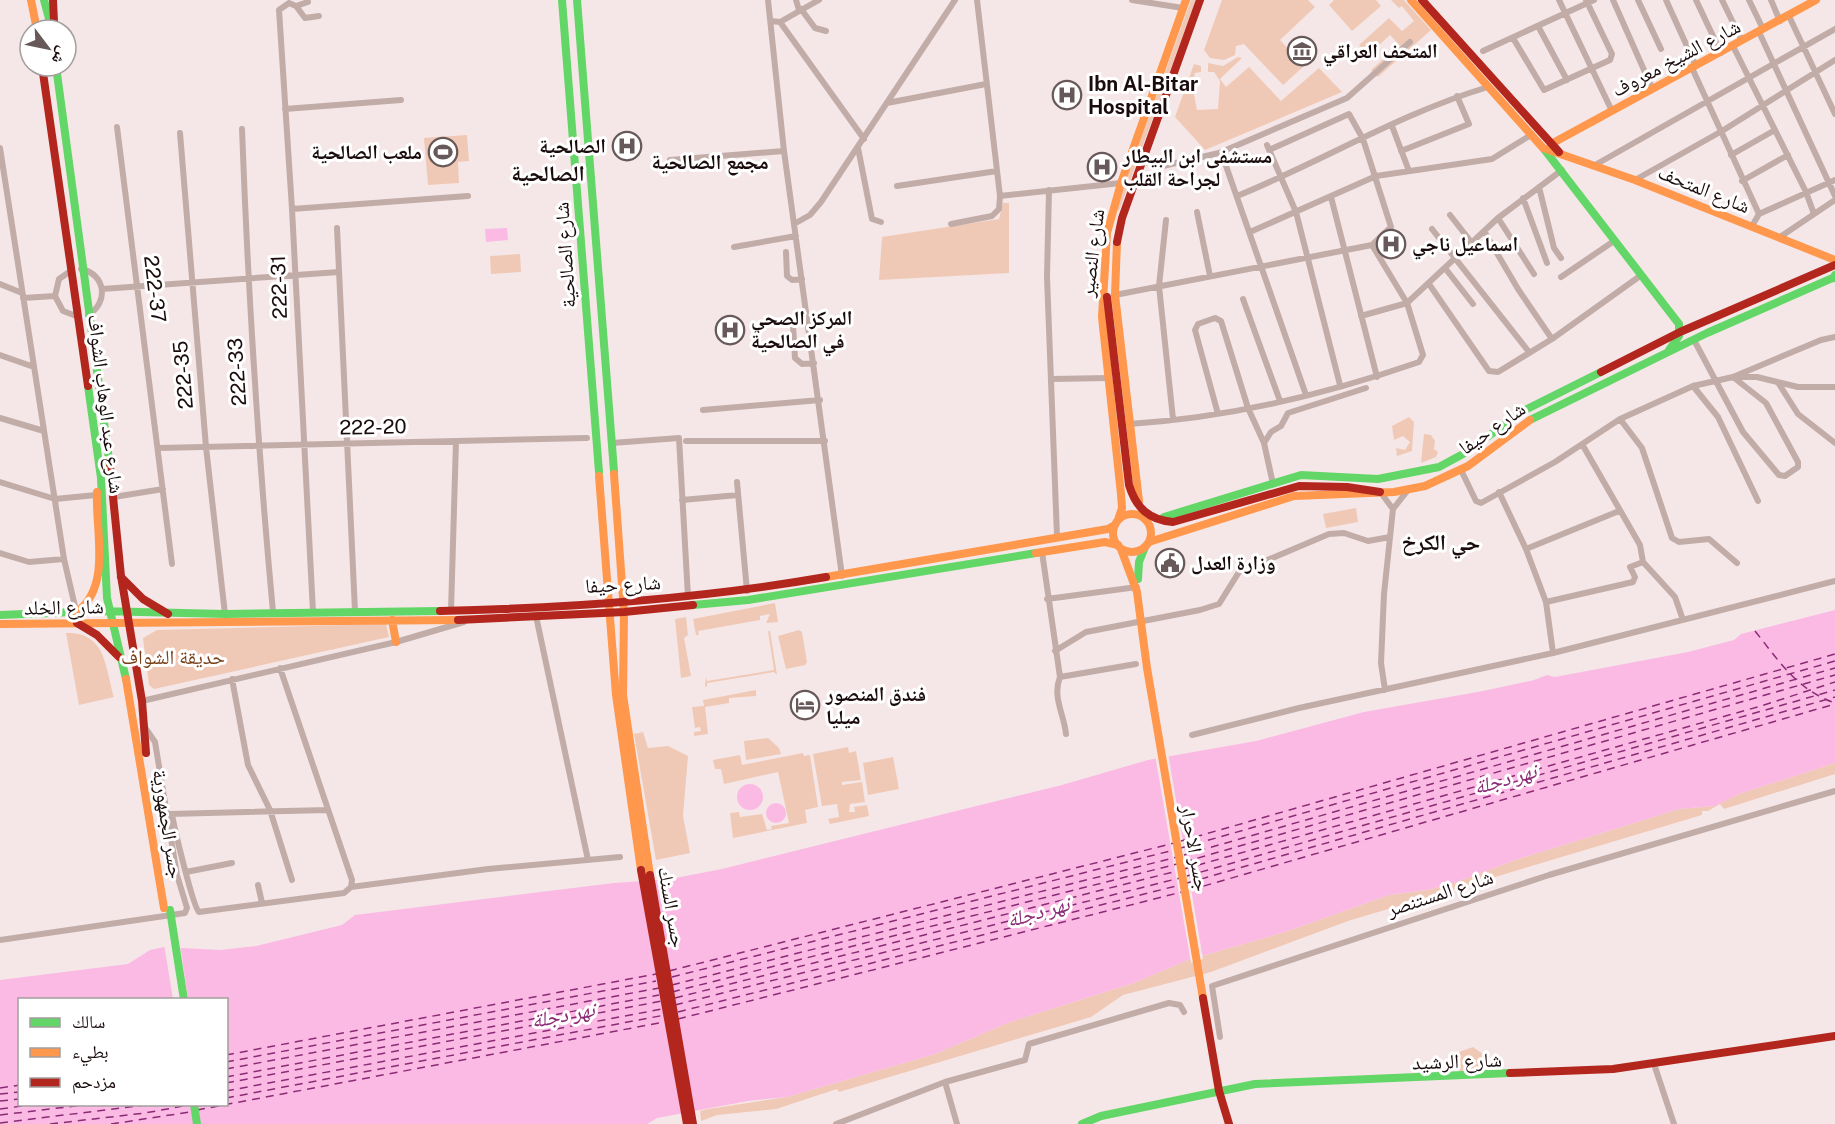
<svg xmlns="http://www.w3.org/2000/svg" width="1835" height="1124" font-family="'Public Sans','Noto Naskh Arabic',sans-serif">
  <rect width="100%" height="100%" fill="#f5e7e7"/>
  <path fill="#f0c9b6" d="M1191 0H1196L1119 211 1116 208Z
    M1222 0H1308L1315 7 1280 40 1304 66 1283 85 1244 44 1236 46 1235 55 1224 60 1210 58 1204 50Z
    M1334 0H1376L1381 6 1352 31 1329 5Z
    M1391 0H1404L1431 30 1378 77 1371 70 1399 45 1390 35 1368 55 1359 45 1389 18 1402 31 1414 21 1402 6 1399 8Z
    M1238 57 1242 58 1220 79 1226 87 1249 67 1281 101 1319 68 1342 92 1205 150 1175 117 1194 64 1201 66V72L1195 73 1192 84 1197 110 1218 109 1220 81 1214 72H1208V63L1223 66Z
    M467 135 469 161 458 162 459 183 428 185 424 138Z
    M1003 203H1009V273L879 280 882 237 999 219Z
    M520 254 521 272 491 274 490 256Z
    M1409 417 1414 422 1412 451 1397 456 1396 448 1405 450 1410 442 1403 436 1394 440 1392 426Z
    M1424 434 1431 435 1435 441 1434 449 1438 452 1436 457 1421 463Z
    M1356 508 1358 522 1326 528 1323 514Z
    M775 603 778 622 766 623 770 614 760 616V620L698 631 699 635H696L693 619Z
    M686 617 688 635 684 638 691 676 681 678 675 619Z
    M386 624 389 637 154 689 149 685 143 638 157 630Z
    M799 630 802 632 807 662 805 665 786 669 778 636Z
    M768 631H770L777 675 774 672 707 683V687L705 686 706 677 707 681 774 670Z
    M66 633C106 632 105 666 114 697L79 705Z
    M756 690V696L729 698V703L705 707 708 734 694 736V732L701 731 700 727 695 728 692 707 704 706 703 700Z
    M643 732 648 748 668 746 688 756 683 816 690 853 656 860 634 734Z
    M768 738 779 748 781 754 746 760 744 741Z
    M848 747 849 753 856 751 861 780 842 782V785L862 782 865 802 850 804 849 812H855L854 807 867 805 869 816 830 824 828 819 839 817 837 804 822 806 813 754Z
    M803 753 804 756 810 755 818 807 805 810 807 823 733 838 730 813 739 812 740 817 762 814 767 830 772 829 771 826 789 823 778 772 724 784 721 769H715L713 760 740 755 742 765Z
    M893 757 899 789 868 795 863 763Z
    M1835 763V774L1724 809 1720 804 1708 811H1702V815L1348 921 1211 972 1123 995 1091 1017 839 1092 837 1089 776 1109 717 1115 701 1121 700 1111 708 1109 787 1097 935 1054 1010 1022 1134 983 1188 960 1285 932 1389 895 1427 890 1454 883 1518 859 1679 809 1714 806 1739 794Z
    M1473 1047 1483 1054 1484 1070 1457 1071 1459 1052Z"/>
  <path fill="#fabae4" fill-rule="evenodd" d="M507 228 508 240 486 242 485 229Z
    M1835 610V763L1739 794 1715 806 1679 809 1518 859 1454 883 1427 890 1389 895 1285 932 1188 960 1134 983 1010 1022 935 1054 787 1097 748 1101 657 1118 647 1124H0V980L128 964 150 950 164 947 220 950 256 946 342 925 355 915 614 883 670 879 722 869 1062 785 1148 760 1256 741 1364 712 1483 691 1534 680 1547 675 1555 677 1688 652 1734 640 1741 634ZM20 1000H226V1104H20Z
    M737 797a13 13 0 1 1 26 0a13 13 0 1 1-26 0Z
    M766 813a10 10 0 1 1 20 0a10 10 0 1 1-20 0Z"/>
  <path fill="#f5e7e7" d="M1168 753 1203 959 1191 963 1155 755Z
    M164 944H180L188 999H173Z"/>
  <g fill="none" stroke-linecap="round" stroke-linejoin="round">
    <path stroke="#8b2b75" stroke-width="1.5" stroke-dasharray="8 6" stroke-linecap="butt" d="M1755 631C1779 661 1797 690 1835 703
      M1181 841 1835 654
      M1181 848 1835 661
      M1184 855 1835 668
      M1184 862 1835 675
      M1184 869 1761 706 1835 682
      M1187 876 1835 690
      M1187 883 1835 697
      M1190 890 1835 704
      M669 971 1174 843
      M672 977 1174 850
      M672 985 1177 857
      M672 992 1177 864
      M675 998 1177 871
      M675 1005 1180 878
      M678 1012 1180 885
      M678 1019 1182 892
      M226 1055 656 974
      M226 1062 656 981
      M226 1069 659 988
      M226 1077 659 995
      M226 1083 662 1001
      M0 1088 20 1085
      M226 1091 662 1009
      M0 1094 20 1092
      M226 1098 665 1015
      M0 1101 20 1099
      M0 1109 37 1104
      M197 1110 664 1022
      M0 1115 92 1104
      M0 1123 153 1104
      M50 1124 145 1113 189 1105
      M111 1124 190 1112"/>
    <path stroke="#c2aca8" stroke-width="6" d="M768 0 784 151 842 576
      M796 0 799 10
      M1132 0 1183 8
      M1559 0 1612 111
      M1613 0 1652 88
      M1638 0 1661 49
      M1666 0 1696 66
      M1696 0 1721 53
      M1722 0 1742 41
      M1749 0 1763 29
      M1771 0 1780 21
      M296 6 308 2
      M801 9 815 28 826 31
      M1789 16 1835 114
      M771 21 780 22 864 139
      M780 22 819 0
      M1538 26 1567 80
      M1759 32 1835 196
      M1513 38 1544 90 1610 60 1612 54 1586 0
      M1733 46 1806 192 1814 214
      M1483 51 1594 0
      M1692 68 1759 214
      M887 103 986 84
      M285 109 401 100
      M1392 126 1409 171
      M117 127 172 564
      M242 129C248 291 258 451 273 612
      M180 133 206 447 225 614
      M1267 145 1296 212 1340 385
      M0 148 64 559 77 615
      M858 148 872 219 881 222
      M1401 151 1469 124 1457 96
      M1731 155 1775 130
      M670 160 784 151
      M1141 161 1163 166 1219 153 1347 98 1410 42
      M1225 163 1306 395
      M1595 165 1835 29
      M1635 180 1722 131 1835 60
      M1742 181 1788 155
      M897 186 997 171
      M1539 187 1554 248 1561 258
      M1049 190 1047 277 1057 536
      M1000 196 1121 183
      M1237 196C1321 162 1401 113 1488 87
      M1331 197 1377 377
      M1523 198 1547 263
      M292 209 468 196
      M1197 212 1210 276
      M1450 215 1472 243
      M1498 218 1534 274
      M1166 220 1159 286 1173 419
      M794 224 810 215 821 202 955 0
      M951 224 992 216 999 209 1000 196 977 0
      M1752 226 1759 214 1835 180
      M337 228 355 611
      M1432 229 1529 352
      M1484 231 1518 289 1552 339
      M1250 232 1376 176 1492 159 1531 135
      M1780 237 1835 200
      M734 247 796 236
      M786 252 787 276 792 280 802 279
      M1445 268 1473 304
      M81 269C106 274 109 303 88 315
      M72 270 59 279 55 296 63 311 79 317
      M1561 277 1614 241
      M0 284 22 293
      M1429 284 1489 371 1498 372 1552 339 1640 276
      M102 289 339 272
      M1115 295 1372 245 1391 227 1363 139 1349 114 1269 150
      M23 298 55 296
      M1243 299 1280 401
      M1361 316 1407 303 1498 218 1562 170
      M793 325 795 358 802 364 814 363
      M1694 340 1743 432 1779 475 1785 476 1798 467V462L1766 403 1733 377
      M0 355 34 367
      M1736 377H1757L1798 387H1835
      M1051 379 1109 378
      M1779 384 1798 414 1835 443
      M1693 386 1718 417 1758 501
      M703 410 820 400
      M1218 414 1195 330 1198 324 1215 318 1221 321 1248 408 1264 443 1273 484
      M0 418 44 431
      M1620 419 1642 448 1672 538 1679 542 1709 539 1737 563
      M1129 424C1227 418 1327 394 1419 362L1423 355 1407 303 1372 245
      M686 441H825
      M612 443 679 438 688 597
      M1264 443 1271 432 1281 426 1288 413 1366 388
      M1582 444 1640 545 1643 562 1675 597 1683 620
      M159 448 587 438
      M1461 470 1476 501 1481 503 1555 462 1620 419 1693 386 1733 377 1821 340 1835 337
      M0 482 55 499 96 495
      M737 482 747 591
      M1499 492 1526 549 1546 602 1553 653
      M1381 493 1393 509
      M114 497 163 489
      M682 500 738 495
      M1526 549 1619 511
      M1042 552 1060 677C1052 697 1064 714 1066 734
      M0 553 29 562 64 559
      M1047 599 1137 587
      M1546 602 1633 582 1635 577 1630 567 1643 562
      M451 611 456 441
      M313 612 292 209 279 10 289 3 296 6 305 18 319 16
      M536 616 588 860
      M1055 651 1086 632 1200 610 1219 604 1239 572 1329 534 1344 533 1368 541 1390 537
      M280 668 352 880 351 887
      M1060 677 1136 664
      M232 679 248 765 270 810 292 880
      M1385 690 1381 663 1384 594 1393 509 1408 490
      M142 701 396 642 464 622
      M1192 735 1299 708 1553 653 1835 581
      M170 814 328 810
      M172 814C174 827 193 907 199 912L344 893 351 887
      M186 872 232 863
      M258 885 262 903
      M351 887 488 869 620 857
      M0 940 185 913 187 908 177 875 155 742 144 726
      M1220 1037 1212 986 1549 875 1835 791
      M1654 1064 1674 1124
      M945 1082 957 1124
      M836 1124 945 1082 1025 1060 1029 1044 1169 1003 1180 1005 1184 1012"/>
    <path stroke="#63d668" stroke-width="8" d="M44 0 52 30
      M562 0 599 472
      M577 0 614 471
      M56 66 110 467
      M1544 149 1679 324V336L1669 350
      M1833 278 1835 275
      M88 386 101 478 107 598 126 679
      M1530 420 1707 333 1835 277
      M1164 517 1301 475 1378 479 1439 467 1463 454 1527 409 1601 372
      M1138 579 1139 562 1145 547
      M693 605 748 600 1036 553
      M0 615 99 611 225 614 440 611
      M170 910 184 1000
      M194 1104 197 1124
      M1082 1124 1101 1116 1255 1084 1510 1073"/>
    <path stroke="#ff974d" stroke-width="8" d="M31 0 37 30
      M1411 0 1543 148 1635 180 1835 260
      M1551 144 1816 0
      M1117 242 1115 295 1139 501
      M614 474 624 612 623 695 650 875
      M599 476 616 695 641 870
      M1113 533a19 19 0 1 1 38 0a19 19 0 1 1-38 0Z
      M1118 520 1122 508 1121 494 1102 317 1107 233 1121 183 1186 0
      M1149 542 1294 496 1394 492 1425 486 1468 466 1530 420
      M1121 549 1137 592 1147 668 1203 998
      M1036 553 1105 542 1118 545
      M826 577 1108 529 1115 525
      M77 612C112 586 95 530 97 492
      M392 620 396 642
      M0 624 458 620
      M126 679 164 908"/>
    <path stroke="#b3261e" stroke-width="8" d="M53 0 54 22
      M1422 0 1559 152
      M42 66 88 386
      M1117 242 1122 218 1200 0
      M1107 297 1129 485C1136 508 1149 520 1173 522L1299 486 1347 487 1380 492
      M1601 372 1680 332 1835 265
      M110 467 121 576 142 701 146 753
      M121 577 143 599 168 614
      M440 611C569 608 699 599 826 577
      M458 620 624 612 693 605
      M77 623 97 635 119 657
      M641 870 687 1124
      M650 875 693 1124
      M1203 998 1219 1091 1229 1124
      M1510 1073 1613 1069 1835 1036"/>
  </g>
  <defs>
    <g id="museum-ring" transform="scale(1.5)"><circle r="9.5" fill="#fff" stroke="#675959" stroke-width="1.5"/><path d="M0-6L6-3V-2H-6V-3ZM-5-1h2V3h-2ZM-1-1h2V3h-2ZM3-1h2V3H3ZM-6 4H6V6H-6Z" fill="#675959"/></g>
    <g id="hospital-ring" transform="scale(1.5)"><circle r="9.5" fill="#fff" stroke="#675959" stroke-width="1.5"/><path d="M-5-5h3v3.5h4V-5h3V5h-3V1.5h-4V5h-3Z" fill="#675959"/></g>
    <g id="stadium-ring" transform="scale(1.5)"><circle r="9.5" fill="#fff" stroke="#675959" stroke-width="1.5"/><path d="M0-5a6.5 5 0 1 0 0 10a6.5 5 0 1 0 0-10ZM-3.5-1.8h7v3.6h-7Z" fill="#675959"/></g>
    <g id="civic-ring" transform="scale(1.5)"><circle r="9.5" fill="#fff" stroke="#675959" stroke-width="1.5"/><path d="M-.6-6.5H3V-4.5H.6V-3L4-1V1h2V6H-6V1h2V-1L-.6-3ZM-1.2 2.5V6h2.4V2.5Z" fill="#675959"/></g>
    <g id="hotel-ring" transform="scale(1.5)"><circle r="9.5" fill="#fff" stroke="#675959" stroke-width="1.5"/><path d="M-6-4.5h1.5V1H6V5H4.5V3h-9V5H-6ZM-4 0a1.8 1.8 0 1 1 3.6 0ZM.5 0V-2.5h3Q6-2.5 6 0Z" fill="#675959"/></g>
  </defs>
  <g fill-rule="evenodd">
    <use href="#museum-ring" x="1302" y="51"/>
    <use href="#hospital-ring" x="1067" y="95"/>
    <use href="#hospital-ring" x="627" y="146"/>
    <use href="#stadium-ring" x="443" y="152"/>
    <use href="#hospital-ring" x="1102" y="167"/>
    <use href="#hospital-ring" x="1391" y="244"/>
    <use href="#hospital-ring" x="730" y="330"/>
    <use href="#civic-ring" x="1170" y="563"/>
    <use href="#hotel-ring" x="805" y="705"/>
  </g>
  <g text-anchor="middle" stroke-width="6" stroke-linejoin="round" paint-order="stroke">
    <g font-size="20" font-weight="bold" fill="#1a0c0d" stroke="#fff" text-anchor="start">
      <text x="1323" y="58">المتحف العراقي</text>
      <text x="1088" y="91">Ibn Al-Bitar<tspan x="1088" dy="23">Hospital</tspan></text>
      <text x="606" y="153" text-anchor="end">الصالحية</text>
      <text x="422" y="159" text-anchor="end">ملعب الصالحية</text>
      <text x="1123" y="163">مستشفى ابن البيطار<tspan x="1123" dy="23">لجراحة القلب</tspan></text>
      <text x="1412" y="251">اسماعيل ناجي</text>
      <text x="751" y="325">المركز الصحي<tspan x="751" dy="23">في الصالحية</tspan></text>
      <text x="1191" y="570">وزارة العدل</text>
      <text x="826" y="701">فندق المنصور<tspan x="826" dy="23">ميليا</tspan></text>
    </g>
    <g font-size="20" fill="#1a0c0d" stroke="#fff">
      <text transform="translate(1676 58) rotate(-28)" y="7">شارع الشيخ معروف</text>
      <text transform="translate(1704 189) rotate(22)" y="7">شارع المتحف</text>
      <text transform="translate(1092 253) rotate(-83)" y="7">شارع النصیر</text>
      <text transform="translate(565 255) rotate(-94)" y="7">شارع الصالحية</text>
      <text transform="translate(279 287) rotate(-92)" y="7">222-31</text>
      <text transform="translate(155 289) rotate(83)" y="7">222-37</text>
      <text transform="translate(237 372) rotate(-94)" y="7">222-33</text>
      <text transform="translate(183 375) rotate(-95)" y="7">222-35</text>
      <text transform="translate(106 404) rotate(83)" y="7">شارع عبد الوهاب الشواف</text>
      <text transform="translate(373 427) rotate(-1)" y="7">222-20</text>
      <text transform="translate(1492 428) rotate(-35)" y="7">شارع حيفا</text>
      <text transform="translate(623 584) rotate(-3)" y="7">شارع حيفا</text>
      <text transform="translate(64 607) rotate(-1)" y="7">شارع الخلد</text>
      <text transform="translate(168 824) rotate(81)" y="7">جسر الجمهورية</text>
      <text transform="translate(1195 848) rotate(80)" y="7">جسر الاحرار</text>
      <text transform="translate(1440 893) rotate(-18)" y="7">شارع المستنصر</text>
      <text transform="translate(672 907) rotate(80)" y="7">جسر السنك</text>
      <text transform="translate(1457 1061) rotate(-2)" y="7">شارع الرشيد</text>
    </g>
    <g font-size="20" fill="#784019" stroke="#fff">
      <text x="173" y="664">حديقة الشواف</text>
    </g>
    <g font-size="21" font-weight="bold" fill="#1a0c0d" stroke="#fff">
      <text x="710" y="169">مجمع الصالحية</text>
    </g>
    <g font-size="21" font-style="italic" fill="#8b2b75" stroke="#fff">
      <text transform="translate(1505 779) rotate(-16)" y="7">نهر دجلة</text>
      <text transform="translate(1038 912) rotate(-16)" y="7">نهر دجلة</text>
      <text transform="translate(563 1015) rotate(-11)" y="7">نهر دجلة</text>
    </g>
    <g font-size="22" font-weight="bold" fill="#1a0c0d" stroke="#fff">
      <text x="548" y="181">الصالحية</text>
      <text x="1441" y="550">حي الكرخ</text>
    </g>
  </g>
  <rect x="18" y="998" width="210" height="108" fill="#ffffff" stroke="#a39e9e" stroke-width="1.5"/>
  <rect x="30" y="1018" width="30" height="9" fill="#63d668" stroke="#a39e9e" stroke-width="1.5"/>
  <text x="72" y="1028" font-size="18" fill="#1a0c0d">سالك</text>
  <rect x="30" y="1048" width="30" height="9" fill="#ff974d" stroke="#a39e9e" stroke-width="1.5"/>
  <text x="72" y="1058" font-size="18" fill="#1a0c0d">بطيء</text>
  <rect x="30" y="1078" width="30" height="9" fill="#b3261e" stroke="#a39e9e" stroke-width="1.5"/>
  <text x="72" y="1088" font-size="18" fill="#1a0c0d">مزدحم</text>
  <g transform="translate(48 48) rotate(122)"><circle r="28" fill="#ffffff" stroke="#a39e9e" stroke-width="1.5"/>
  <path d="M0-4.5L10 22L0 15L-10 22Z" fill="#675959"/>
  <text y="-9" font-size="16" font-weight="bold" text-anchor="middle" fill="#1a0c0d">ش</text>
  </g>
</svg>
